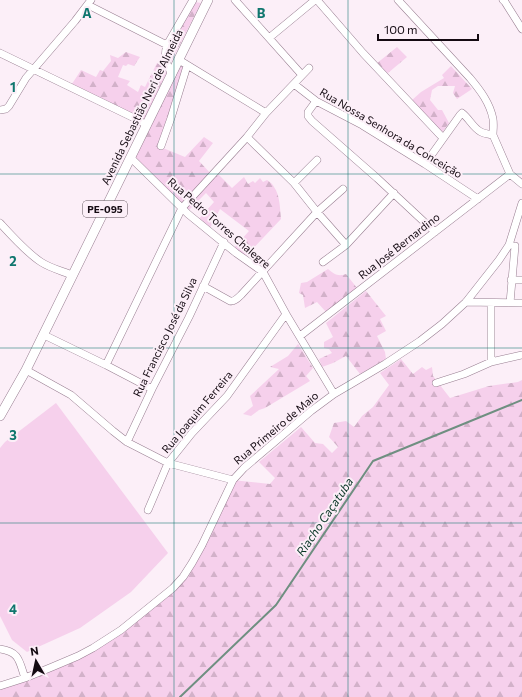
<svg xmlns="http://www.w3.org/2000/svg" width="522" height="697" font-family="Commissioner,sans-serif">
  <defs>
    <pattern id="forest-firs" width="22" height="20" patternUnits="userSpaceOnUse"><rect width="22" height="20" fill="#f6d0ec"/><path d="M5 1l3.5 6h-7zM16 11l3.5 6h-7z" fill="#d2b1c9"/></pattern>
  </defs>
  <rect width="100%" height="100%" fill="#fceff8"/>
  <path fill="url(#forest-firs)" d="M195 2 201 3 171 62 166 60 168 45Z
    M397 47 407 57 388 73 376 64Z
    M126 52 140 57 134 66 128 64 126 66 123 65 118 77 130 81 127 85 138 92 141 85 145 87 157 63 168 69 143 123 70 87 81 70 96 77 100 70 103 71 111 61 110 55 118 58Z
    M179 63 188 68 175 118 163 148 185 157 204 137 213 143 199 161 212 175 218 174 232 188 244 177 248 184 253 181 255 183 260 178 263 182 267 180C270 182 273 184 274 187 280 195 280 209 281 219L244 258 233 249 249 231 220 209 209 230 197 221 214 202 206 193 187 212 130 161Z
    M451 66 472 89 457 99 453 93 455 86H438L432 90 430 100 438 110H442L449 123 441 134 411 101 421 92 444 78 442 75Z
    M328 269C334 274 338 277 346 274L357 288 326 312 317 302 305 308 303 295 299 293 301 283 307 282Z
    M366 291 386 316 380 319 386 331 377 336 385 352 386 359 360 374 346 356 333 363 322 367 319 359 332 353 329 349 324 348V342L333 337 326 323Z
    M298 344 313 368 306 376 310 381 265 408 259 410 251 416 243 414 253 406 250 396 279 369 270 367 288 356Z
    M401 359 413 374 422 367 426 370 432 367 433 376 450 398 489 386 518 382 522 380V697H0V688L61 666 126 626 182 582 232 480 270 484 275 478 259 462 301 427 315 443 323 444 332 453 338 447 329 437 334 423 346 421 354 427 362 416 373 407 389 385 380 373Z"/>
  <path fill="#f6d0ec" d="M56 403 168 553 131 592 80 628 27 652 12 640 0 616V448L5 442Z"/>
  <g fill="none" stroke-linecap="round" stroke-linejoin="round">
    <path stroke="#6f8f81" stroke-width="2" d="M180 697 276 605 373 461 522 400"/>
    <g stroke="#987e91" stroke-width="8">
      <path id="minor" d="M235 0 302 75
        M317 0 363 53 443 138
        M398 0 470 78C480 90 490 103 493 119 494 125 493 130 493 135
        M503 0 505 2 522 29
        M88 5 167 45
        M269 38 315 0
        M0 53 132 117 147 125
        M179 60 266 113
        M172 75C167 64 163 58 167 45L193 0
        M294 84 316 101 362 125 425 164 478 199
        M316 101 308 112V116L312 121 377 178 435 232
        M0 110 6 109 9 106 26 78 75 21 91 0
        M247 137 294 183 317 212 346 245
        M161 146 171 118 187 66
        M131 158 188 214 236 253 263 272 286 314 334 394
        M425 164 460 115 462 113C469 118 473 128 481 132 485 134 489 134 493 135L510 174 522 184
        M294 183 317 160
        M0 223C11 235 27 253 41 262 50 268 62 271 72 275
        M323 262 346 245 394 193
        M511 280H522
        M203 286 230 301C234 302 238 298 241 295L317 212 343 189
        M466 302 522 303
        M491 303V362
        M510 303 515 246
        M44 335 106 365 152 389
        M300 336 510 174
        M106 365 182 208 247 137 266 113 309 68
        M26 370 71 395 113 431 127 442 168 463 233 480
        M436 383 464 374 491 362 522 355
        M127 442 152 389 189 317 224 242
        M148 510 168 463 192 433 227 396 286 314
        M0 649C20 652 19 661 25 678
        M0 686 25 678 52 667 78 656 93 648 121 630 173 588 183 577 192 563 202 545 233 480 244 468 311 411 334 394 385 364 420 341 442 324 466 302 499 260 509 245 522 203"/>
    </g>
    <g stroke="#987e91" stroke-width="10">
      <path id="major" d="M0 416 26 370 208 0"/>
    </g>
    <use href="#minor" stroke="#fff" stroke-width="7"/>
    <use href="#major" stroke="#fff" stroke-width="9"/>
  </g>
  <path fill="none" stroke="#0f766e" stroke-width="1" stroke-opacity="0.55" d="M174 0V697M348 0V697M0 174H522M0 348H522M0 523H522"/>
  <g text-anchor="middle" stroke-width="4" stroke-linejoin="round" paint-order="stroke">
    <rect fill="#fceff8" stroke="#5a4f57" stroke-width="1" x="83" y="201" width="44" height="16" rx="3"/>
    <g font-size="10" font-weight="bold" fill="#140a12">
      <text x="105" y="213">PE-095</text>
    </g>
    <g font-size="11" fill="#140a12" stroke="#fceff8">
      <text transform="translate(142 107) rotate(-64)" y="4">Avenida Sebastião Neri de Almeida</text>
      <text transform="translate(391 133) rotate(31)" y="4">Rua Nossa Senhora da Conceição</text>
      <text transform="translate(219 223) rotate(41)" y="4">Rua Pedro Torres Chalegre</text>
      <text transform="translate(399 246) rotate(-38)" y="4">Rua José Bernardino</text>
      <text transform="translate(165 337) rotate(-64)" y="4">Rua Francisco José da Silva</text>
      <text transform="translate(197 412) rotate(-50)" y="4">Rua Joaquim Ferreira</text>
      <text transform="translate(276 428) rotate(-40)" y="4">Rua Primeiro de Maio</text>
    </g>
    <g font-size="12" font-style="italic" fill="#093626" stroke="#fceff8">
      <text transform="translate(325 517) rotate(-56)" y="4">Riacho Caçatuba</text>
    </g>
  </g>
  <g font-size="13" text-anchor="middle" font-weight="bold" fill="#0f766e" stroke="#fceff8" stroke-width="4" stroke-linejoin="round" paint-order="stroke">
    <text x="87" y="18">A</text>
    <text x="261" y="18">B</text>
    <text x="13" y="92">1</text>
    <text x="13" y="266">2</text>
    <text x="13" y="440">3</text>
    <text x="13" y="614">4</text>
  </g>
  <g transform="translate(36 661) rotate(351)" stroke="#fceff8" stroke-width="3" paint-order="stroke">
  <path d="M0-3L7 15L0 10L-7 15Z" fill="#140a12"/>
  <text y="-6" font-size="11" font-weight="bold" text-anchor="middle" fill="#140a12">N</text>
  </g>
  <path d="M378 34v6h100v-6" fill="none" stroke="#140a12" stroke-width="2"/>
  <text x="384" y="34" font-size="12" fill="#140a12" stroke="#fceff8" stroke-width="3" paint-order="stroke">100 m</text>
</svg>
